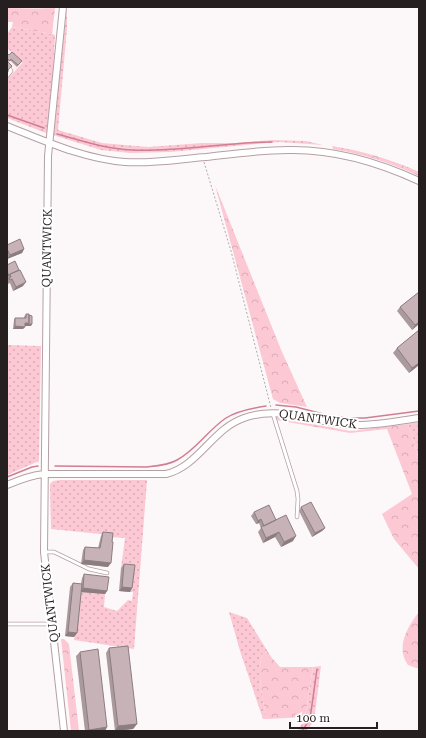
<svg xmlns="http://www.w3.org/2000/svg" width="426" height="738" font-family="'Roboto Serif',serif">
  <defs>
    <pattern id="grass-dots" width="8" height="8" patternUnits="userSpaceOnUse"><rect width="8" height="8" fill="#fcc8d4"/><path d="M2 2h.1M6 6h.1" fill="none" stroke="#d8abb6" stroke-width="1.8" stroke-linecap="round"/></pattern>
    <pattern id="forest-crowns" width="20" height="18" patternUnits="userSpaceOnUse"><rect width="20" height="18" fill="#fcc8d4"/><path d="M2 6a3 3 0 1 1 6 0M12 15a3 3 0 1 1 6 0" fill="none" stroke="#d8abb6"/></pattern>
  </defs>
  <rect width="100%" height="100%" fill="#fcf8f9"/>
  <path fill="#ffedf0" d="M7 48 23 62 7 80Z"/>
  <path fill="url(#grass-dots)" d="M7 7H55V9Z
    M67 10V28L58 130 102 143 148 147 202 143H235L272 140 306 141 323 145 279 142 170 152 130 153 101 150 53 135 52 128Z
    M12 27 52 34 55 35 50 127 46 133 7 118V80L23 62 7 48V34Z
    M7 345 41 346 39 461 7 475Z
    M419 422V459L408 424Z
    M60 480H147L134 649 74 640 80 592 105 594 104 607 117 611 128 600 132 601 133 592H130L132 569 121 568 125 538 110 537V535L51 529 50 484 53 481Z
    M229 612 247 618 268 652 262 654C257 676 262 697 267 719H263L240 651Z
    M321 666 314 721 306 731H298L305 717 313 667Z"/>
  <path fill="url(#forest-crowns)" d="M7 8 55 9 52 34 12 27 13 22H7Z
    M332 146C362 151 391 159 419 172V176C391 163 363 154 333 149Z
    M215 185 282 352 307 407 280 403 273 399Z
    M276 417 350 431 408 424 419 459V569L394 539 382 514 412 494 387 429 350 433 276 420Z
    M419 612V669L408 665C395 647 408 626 419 612Z
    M61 639H64L69 644 79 731H71Z
    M268 652 272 658 280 667H313L305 717 267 719C262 697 257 676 262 654Z"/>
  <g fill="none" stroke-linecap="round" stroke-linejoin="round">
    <path stroke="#d07e94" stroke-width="1.5" d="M7 115 44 128
      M57 134C82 141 106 149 132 150 179 152 225 142 272 142
      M276 405 296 407 327 415 350 418H365L419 411
      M55 466 147 467C157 466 169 465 177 460 196 450 208 430 226 418 237 411 253 408 266 406
      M7 477 32 467 38 466
      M302 731 310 719 317 669"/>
    <g stroke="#b4a0a4" stroke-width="4.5">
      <path id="service" d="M7 64 11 71 7 76
        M273 414 297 491 298 499 297 517
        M44 552H54L89 569 107 573
        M7 624H52"/>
    </g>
    <g stroke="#b4a0a4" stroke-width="8">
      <path id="minor" d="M63 7 48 156 44 552 64 731
        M7 126C45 141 84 159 125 162 152 164 180 159 206 157 233 154 261 150 288 150 334 149 378 162 419 181
        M7 485C19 480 31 475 44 474H166C199 466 212 429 244 418 280 405 316 423 352 425 372 426 399 421 419 418"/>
    </g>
    <path stroke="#b0aaab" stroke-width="1" stroke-dasharray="2 2" stroke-linecap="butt" d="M204 162 231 251 271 408"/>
    <use href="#service" stroke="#fff" stroke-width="3"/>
    <use href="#minor" stroke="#fff" stroke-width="6"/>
  </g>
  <path fill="#ab9a9d" d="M7 53 9 55 22 61 17 67 10 60 9 62 7 60Z
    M7 245 24 249 22 253 7 259Z
    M7 265 23 286 13 291 10 283 8 284 7 282 8 280 7 277Z
    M419 292V324L412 330 397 311 400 307Z
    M26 314 31 326H25L23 329H13L14 320 15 318H24V317Z
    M419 330V365L409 373 393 353 397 348Z
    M301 507 325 528 322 531 312 537 299 511Z
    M254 512 276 520 293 541 281 547 275 537 263 543 258 532 261 528 259 523 256 524 251 516Z
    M103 532 108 567 81 564 83 550 85 547 98 548 101 536Z
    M124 564 132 588 130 592 119 591 121 568Z
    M84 574 107 591 105 594 81 592 77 633 74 637 65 636 70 587 73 583 81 584 82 578Z
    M109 648 137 724 133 729 115 731 106 653Z
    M80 652 107 727 105 731H85L76 656Z"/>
  <path fill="#8b7d80" d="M24 249 22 253 7 259 10 255Z
    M26 282 23 286 13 291 16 287Z
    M419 322V324L412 330 415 325Z
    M25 323H29L32 324 31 326H23Z
    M15 326 25 327 23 329H13Z
    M419 363V365L409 373 412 368Z
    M261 519 259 523 256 524 258 521Z
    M325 528 322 531 312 537 315 533Z
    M279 532 275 537 263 543 266 538Z
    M296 536 293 541 281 547 284 542Z
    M84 560 111 563 108 567 81 564Z
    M122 587 132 588 130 592 119 591Z
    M83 588 107 591 105 594 80 592Z
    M68 632 77 633 74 637 65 636Z
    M137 724 133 729 115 731 118 726Z
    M107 727 105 731H88L89 730Z"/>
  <path fill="#c7b3b7" stroke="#8b7d80" d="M12 52 22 61 18 65 11 59 10 61 7 58V53L9 55Z
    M7 61 12 66 7 71Z
    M20 239 24 249 10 255 7 249V245Z
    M15 261 19 270 10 274 9 276 7 271V265Z
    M20 270 26 282 16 287 12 279 10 280 9 278 11 277 10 274Z
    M419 292V322L415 325 400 307Z
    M26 314H29V323H25V327L15 326V318H26Z
    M29 315 32 316V324H28L29 323Z
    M419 330V363L412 368 397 348Z
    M311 502 325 528 315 533 301 507Z
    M269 505 276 520 264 526 261 519 258 521 254 512Z
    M286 515 296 536 284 542 279 532 266 538 261 527Z
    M103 532 113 533 112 542H113L111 563 84 560 85 547 100 548Z
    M124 564 135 565 132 588 122 587Z
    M84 574 109 577 107 591 83 588Z
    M73 583 82 584 77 633 68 632Z
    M128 646 137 724 118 726 109 648Z
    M98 649 107 727 89 730 80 652Z"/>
  <g text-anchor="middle" stroke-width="4" stroke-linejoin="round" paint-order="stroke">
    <g font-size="12" fill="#261f20" stroke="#fff">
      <text transform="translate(47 248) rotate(-89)" y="4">QUANTWICK</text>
      <text transform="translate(318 419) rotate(8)" y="4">QUANTWICK</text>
      <text transform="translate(50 603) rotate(-97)" y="4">QUANTWICK</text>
    </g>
  </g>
  <rect width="426" height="738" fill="none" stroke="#261f20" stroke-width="16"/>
  <path d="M290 722v6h87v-6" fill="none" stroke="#261f20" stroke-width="2"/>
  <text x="296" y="722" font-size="12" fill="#261f20" stroke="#ffffff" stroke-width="3" paint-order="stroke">100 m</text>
</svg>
